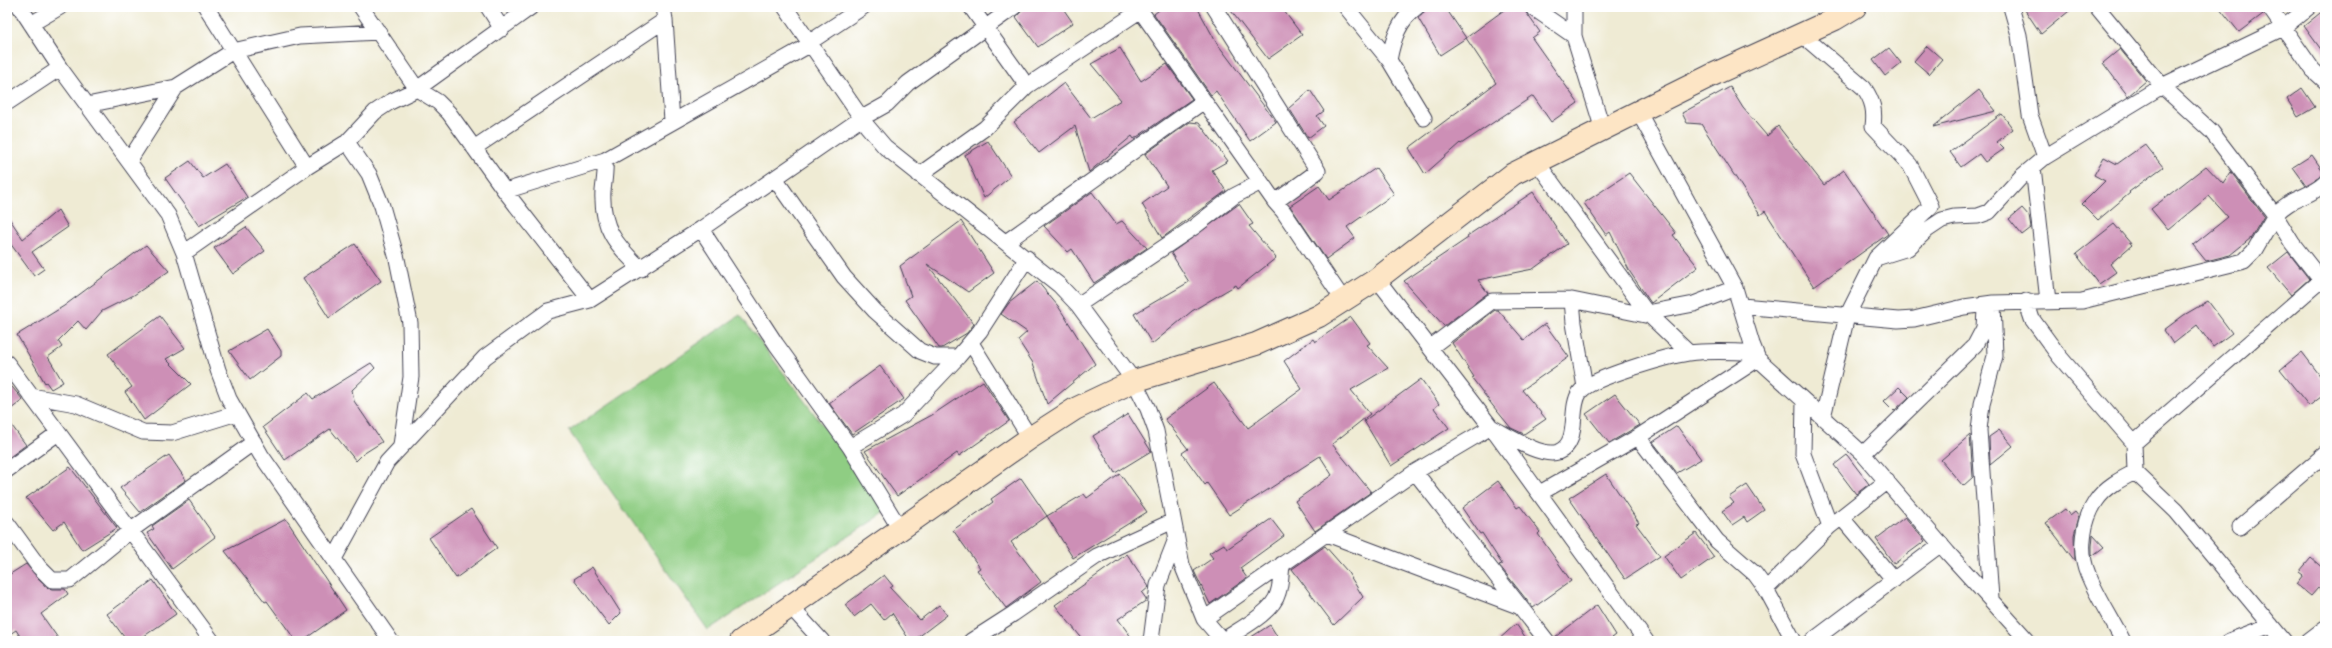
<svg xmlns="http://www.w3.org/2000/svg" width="2332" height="648" font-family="Itim,sans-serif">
  <rect width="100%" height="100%" fill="#fff"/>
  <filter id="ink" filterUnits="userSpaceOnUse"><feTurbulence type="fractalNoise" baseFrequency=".025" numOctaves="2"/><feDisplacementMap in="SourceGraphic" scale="8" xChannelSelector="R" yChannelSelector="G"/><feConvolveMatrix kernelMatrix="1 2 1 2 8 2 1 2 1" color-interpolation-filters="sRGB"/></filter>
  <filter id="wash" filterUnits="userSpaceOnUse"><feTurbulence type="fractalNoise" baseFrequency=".012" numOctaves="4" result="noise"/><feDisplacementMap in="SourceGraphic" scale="16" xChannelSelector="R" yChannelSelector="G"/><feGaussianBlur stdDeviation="0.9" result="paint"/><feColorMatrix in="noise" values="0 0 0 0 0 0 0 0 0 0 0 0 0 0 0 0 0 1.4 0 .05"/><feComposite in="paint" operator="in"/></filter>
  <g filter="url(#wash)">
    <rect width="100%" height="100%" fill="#efebd4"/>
    <path fill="#8fcd83" stroke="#58785f" d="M740 315 887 511 708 630 569 431Z"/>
    <g id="blocks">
      <path fill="#cd8fb6" d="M1025 7H1062L1073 23 1038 47 1016 17Z
        M1163 7H1197L1216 42 1276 122 1250 141 1216 91 1211 95 1154 14Z
        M1228 7H1281L1302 35 1268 59Z
        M1426 7H1445L1466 38 1440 55 1418 18 1423 14Z
        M1508 7H1522L1540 32 1532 38 1578 103 1551 122 1533 96 1461 144 1460 143 1425 174 1409 148 1496 83 1466 38Z
        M2023 7H2074L2041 34Z
        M2219 7H2260L2263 14 2239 32Z
        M2325 9V55L2304 26Z
        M1927 46 1942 59 1929 74 1914 61Z
        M1120 48 1141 81 1167 64 1192 99 1134 139 1132 136 1089 172 1075 126 1039 153 1014 122 1064 83 1091 118 1121 100 1091 64Z
        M1889 48 1901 63 1885 76 1873 60Z
        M2120 49 2146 81 2128 96 2103 63Z
        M1730 87 1743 108 1767 136 1778 126 1824 185 1844 170 1888 234 1814 287 1765 211 1760 215 1701 124 1687 123 1682 113Z
        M2302 88 2315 107 2298 117 2287 99Z
        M1310 90 1324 111 1317 116 1324 126 1308 138 1289 108Z
        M1979 90 1996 111 1933 127Z
        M2002 114 2013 129 1997 142 2004 149 1985 162 1979 154 1961 167 1950 152Z
        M1190 122 1199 123 1228 161 1212 170 1226 191 1162 238 1142 204 1167 186 1145 154Z
        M988 141 1011 176 984 198 965 155Z
        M2145 144 2163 167 2129 192 2130 193 2098 220 2082 204 2105 181 2094 175 2104 157 2117 164Z
        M2312 155 2325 174 2306 185 2293 167Z
        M190 161 203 178 225 164 247 197 199 226 165 178Z
        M2206 166 2223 184 2231 172 2264 216 2251 238 2230 255 2206 261 2193 245 2228 217 2209 196 2168 230 2151 209Z
        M1376 168 1394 194 1347 227 1355 238 1326 259 1290 206 1319 186 1329 200Z
        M1629 173 1676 233 1673 235 1698 267 1651 303 1630 272 1610 232 1606 235 1584 203Z
        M1092 192 1116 224 1122 221 1147 248 1094 283 1072 249 1068 252 1044 226Z
        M1533 192 1567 244 1533 269 1478 280 1488 293 1444 326 1404 281 1468 238 1467 236Z
        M1239 204 1253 224 1249 226 1276 258 1238 288 1236 285 1192 311 1152 344 1134 314 1189 282 1171 253Z
        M2022 208 2029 216 2031 228 2022 235 2009 219Z
        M58 210 68 227 32 252 44 269 34 276 7 239V215L23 239Z
        M961 221 994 273 968 292 927 264 974 324 967 333 942 348H939L905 300 911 296 900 266Z
        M2114 224 2132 245 2110 264 2116 272 2099 284 2076 254Z
        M246 227 265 251 233 274 214 248Z
        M355 244 381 281 329 318 303 278Z
        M146 245 169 271 134 295 102 311 86 330 78 321 58 341 62 347 48 357 63 382 51 389 46 382 45 383 17 335 64 306Z
        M2288 252 2309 279 2291 295 2268 268Z
        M1037 281 1058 306 1095 364 1047 404 1033 363 1018 340 1027 332 1001 314 1009 303Z
        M2208 301 2232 333 2213 347 2197 325 2173 344 2164 330 2184 315Z
        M1495 310H1498L1524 340 1545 324 1569 357 1522 390 1546 419 1524 434 1511 428 1493 406 1472 378 1474 377 1452 343Z
        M160 316 185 348 166 359 191 384 144 420 125 392 132 387 108 354Z
        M1351 317 1370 343 1367 345 1388 368 1351 390 1370 414 1332 444 1371 492 1315 531 1295 501 1332 475 1320 456 1229 515 1207 483 1205 485 1182 453 1188 449 1165 419 1214 383 1248 428 1302 389 1284 361 1313 339 1315 342Z
        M267 329 281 351V356L250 380 229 351Z
        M2302 352 2325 382V394L2309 406 2280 370Z
        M371 363 375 368 352 390 354 401 382 442 363 454 356 461 330 429 285 460 263 427 308 393 313 399Z
        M880 366 904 399 852 434 829 403Z
        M1421 379 1439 404 1434 408 1449 428 1391 466 1364 421Z
        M7 381 23 400 7 412Z
        M983 381 1009 421 959 456 957 453 897 496 865 451 932 415Z
        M1899 387 1909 397 1894 411 1884 401Z
        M1615 394 1640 425 1609 443 1586 414Z
        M1128 414 1151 451 1115 473 1093 436Z
        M7 419 26 445 7 459Z
        M1677 426 1701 459 1677 473 1653 442Z
        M1999 430 2013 446 1990 465 1989 437Z
        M1970 435 1973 477 1963 486 1941 460Z
        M169 455 186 480 140 512 120 488Z
        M1847 455 1869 484 1856 494 1834 465Z
        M70 467 117 528 82 550 64 522 53 530 26 498Z
        M1120 474 1147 512 1073 558 1047 516 1084 494 1087 498Z
        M1606 474 1639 523 1636 524 1660 556 1625 579 1569 498Z
        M1021 478 1047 516 1011 542 1041 582 1006 608 977 570 980 568 953 530 993 502 991 499Z
        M1498 481 1517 508 1520 506 1540 532 1538 534 1571 581 1533 608 1499 565 1502 564 1482 533 1480 534 1462 508Z
        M1747 485 1764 510 1747 522 1744 517 1732 525 1722 511 1734 503 1729 497Z
        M189 500 215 537 172 569 147 533 154 529 152 526Z
        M471 509 497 548 456 578 429 538Z
        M2065 509 2070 516 2075 512 2079 517 2074 535 2075 561 2046 523Z
        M1905 517 1925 541 1894 564 1876 539Z
        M286 519 346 610 302 641H296L267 601 265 602 225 551Z
        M1271 519 1284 536 1240 568 1247 578 1210 604 1194 571 1213 558 1209 553 1224 544 1227 549Z
        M1696 533 1714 557 1681 580 1664 556Z
        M2093 535 2104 547 2092 556V546Z
        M1325 546 1347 571 1363 597 1334 625 1292 569Z
        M1127 554 1149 587 1142 593 1147 600 1118 619 1134 641H1084L1055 605Z
        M2311 558 2325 570V593L2318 588 2311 596 2296 584 2303 575 2299 572Z
        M26 564 46 587 52 589H65L68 594 41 614 60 641H23L16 630 7 636V576Z
        M592 567 621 613 609 625 574 579Z
        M884 575 893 586 890 588 920 620 939 605 947 615 913 641H910L892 613 884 620 871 604 854 617 845 605Z
        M153 580 176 614 137 641H127L107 614Z
        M1597 605 1616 635 1608 641H1556L1555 637Z
        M1516 624 1528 641H1497Z
        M1270 625 1280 641H1245Z"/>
    </g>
  </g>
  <g filter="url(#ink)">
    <use href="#blocks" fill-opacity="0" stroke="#414052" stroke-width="1"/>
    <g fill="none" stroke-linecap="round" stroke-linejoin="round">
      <g stroke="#414052" stroke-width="17">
        <path id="minor" d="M20 7 60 68 168 215 184 253 218 370 229 399 261 455 391 641
          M206 7 307 167
          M488 7 502 29
          M785 7 867 126 885 147 1059 285 1078 305 1134 381 1148 409 1156 431 1182 565 1204 619 1223 641
          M971 7 1027 86
          M1138 7 1275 202 1283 211 1344 301
          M1214 7 1318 171 1275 202
          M1346 7 1389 60 1424 118
          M1532 7 1574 36 1603 130
          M2011 7 2019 35 2030 115 2045 157
          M2097 7 2162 86 2283 28 2309 7
          M2269 7 2313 70 2325 81
          M665 20 672 121
          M31 24 60 7
          M1801 34 1864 88C1873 101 1875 111 1873 126L1910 165 1931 206 1876 258 1847 316 1823 417
          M1574 36V7
          M810 42 863 7
          M1389 60C1393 39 1399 20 1417 7
          M7 103 60 68
          M87 105 176 87 233 51 300 36 379 32
          M1639 113 1735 288 1752 344 1758 359 1863 454 1948 553 2028 641
          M347 142 369 174 382 206 397 259 410 323 411 377 401 445
          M474 148 665 20 663 7
          M129 161 176 87
          M1536 161 1647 313 1689 353
          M2033 167 2048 301
          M919 175 985 128 1027 86 1141 10
          M775 179 844 277 875 311 920 351 935 357H958L980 331 1027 258
          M505 191 605 160
          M701 229 776 344 850 447
          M1006 242 1204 101
          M184 253 307 167 347 142 375 112 390 102 417 89 531 7
          M1876 258 1908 248 1927 230 1942 220 1954 217 1978 216 1989 212 2021 177 2045 157 2162 86 2211 131 2275 215C2292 196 2308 199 2325 183
          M641 269C616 245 601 228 603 191 604 181 606 171 605 160L811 44
          M1377 279 1491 427 1646 641
          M590 300 701 229 862 118 887 104 908 83 1014 7
          M1572 300 1574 323 1585 387
          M2026 301 2032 319 2059 356 2134 443 2135 472 2176 511 2284 641
          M1078 305 1194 227 1234 196 1261 182
          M1742 306 1898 320 1914 319 1964 307 1993 303 2082 301 2244 261 2254 251 2275 215 2292 243 2321 280
          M1647 313 1694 304 1735 288
          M971 343 1030 438
          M1431 347 1492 301 1572 300 1650 316
          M7 363 212 641
          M31 396 76 404 143 432 172 433 237 413
          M1804 401 1803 454 1830 526
          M1638 437 1717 541 1755 574 1766 589 1794 641
          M2134 443 2321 280 2325 284
          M1863 454 1975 345 1984 328 1985 309
          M7 470 58 433
          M1415 472 1547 641
          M1540 493 1638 437 1758 359
          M1841 517 1894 580
          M7 523 39 567 52 580H70L130 531 254 442
          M2240 527 2325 454
          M900 529 850 447 903 415 958 357
          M1327 534 1518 606
          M334 559 387 462 485 357 548 311 590 300 505 191 449 113 438 102 417 89 361 7
          M1766 589 1830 526 1887 481
          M1991 598 1979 430 1982 404 1995 356 1993 303
          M790 606 822 641
          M1204 619 1415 472 1491 427C1507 435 1541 458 1558 452 1581 443 1568 409 1580 392 1590 378 1669 356 1688 353 1709 350 1733 352 1755 352
          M971 641 1013 614 1097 556 1173 521
          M1151 641 1158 585 1176 539
          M1222 641C1238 630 1273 613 1278 593 1281 584 1281 573 1282 564
          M1812 641 1941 544
          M2123 641C2112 619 2097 597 2088 574 2078 551 2083 520 2096 501 2105 487 2121 479 2135 472
          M2229 641 2271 625
          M2308 641 2325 628"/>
      </g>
      <g stroke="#414052" stroke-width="24">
        <path id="secondary" d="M741 641 1030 438 1075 409 1134 381 1256 344 1319 316 1377 279 1513 174 1710 76 1835 19 1855 7"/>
      </g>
      <use href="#minor" stroke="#fff" stroke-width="15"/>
      <use href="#secondary" stroke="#fde5c5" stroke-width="22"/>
    </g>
  </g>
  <rect width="2332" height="648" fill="none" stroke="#fff" stroke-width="24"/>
</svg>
